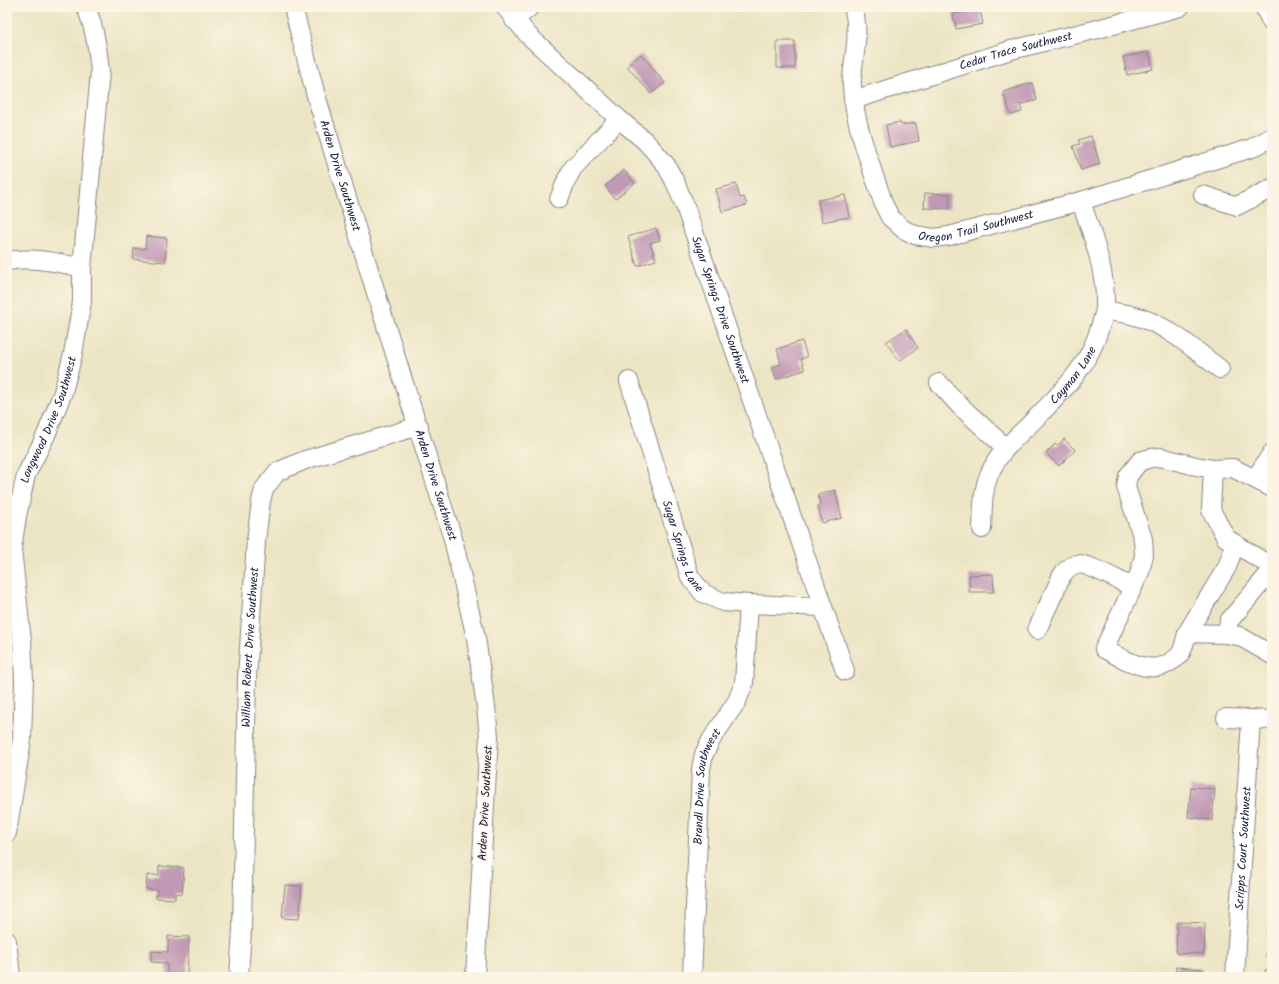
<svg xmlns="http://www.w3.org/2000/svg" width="1279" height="984" font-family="Kalam,sans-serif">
  <rect width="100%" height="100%" fill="#fcf5e5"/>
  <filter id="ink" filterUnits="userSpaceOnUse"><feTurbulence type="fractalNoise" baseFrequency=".025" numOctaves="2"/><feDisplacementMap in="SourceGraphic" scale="8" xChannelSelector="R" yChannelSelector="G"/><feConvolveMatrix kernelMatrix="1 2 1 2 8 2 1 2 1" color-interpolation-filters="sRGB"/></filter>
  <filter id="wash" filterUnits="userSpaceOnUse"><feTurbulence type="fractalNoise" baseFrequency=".012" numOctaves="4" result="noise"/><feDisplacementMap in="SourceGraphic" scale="16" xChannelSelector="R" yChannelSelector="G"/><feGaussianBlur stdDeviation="0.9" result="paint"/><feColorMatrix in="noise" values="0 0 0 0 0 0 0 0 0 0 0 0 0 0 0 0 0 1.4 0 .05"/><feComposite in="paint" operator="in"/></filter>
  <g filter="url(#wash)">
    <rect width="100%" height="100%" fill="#ece5c5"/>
    <g id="blocks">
      <path fill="#c199b5" d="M980 9 983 24 956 29 953 14Z
        M777 41H795V68H777Z
        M1149 52 1153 69 1127 75 1123 57Z
        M641 54 665 83 651 94 627 66Z
        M1032 83 1037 100 1020 105 1022 112 1011 115 1003 92Z
        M900 122 901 125 916 123 919 141 890 147 886 125Z
        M1091 136 1100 164 1081 170 1073 146 1080 144 1078 140Z
        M624 170 635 183 615 199 605 186Z
        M736 184 740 198 744 197 747 205 722 212 716 189Z
        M925 193 950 194 949 209 924 208Z
        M845 195 849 217 822 222 818 200Z
        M656 228 660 240 650 243 656 260 637 266 628 237Z
        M146 236 167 238 165 262 133 259 134 248 145 249Z
        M906 329 918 348 899 361 886 342Z
        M802 341 807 357 801 359 805 370 776 379 772 367 781 364 777 349Z
        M1064 439 1075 450 1059 466 1046 453 1055 444 1057 446Z
        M835 490 842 518 822 523 818 506 820 505 818 495Z
        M993 574 994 592H969V575Z
        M1191 787 1215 789 1212 820 1188 817Z
        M159 866 184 868 182 894 175 893V899L156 898 157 890 146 889 147 875H159Z
        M285 885 302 886 299 919 282 918Z
        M1177 922 1205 923 1204 954 1176 953Z
        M1269 926H1272V957H1266Z
        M168 936 189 937 187 976 167 975V963L151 962 152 951 168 952Z
        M1176 967 1202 969V977H1175Z
        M1265 970H1272V977H1265Z"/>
    </g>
  </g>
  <g filter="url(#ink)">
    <use href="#blocks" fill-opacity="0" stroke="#878480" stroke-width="1"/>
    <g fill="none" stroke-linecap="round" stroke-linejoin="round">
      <g stroke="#878480" stroke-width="20">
        <g id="minor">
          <path id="s1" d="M293 7 315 92 383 316 453 539 476 638 486 707 489 737 475 977"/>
          <path id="s2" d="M505 7 528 35 619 119 645 141 655 152 666 165 676 184 685 206 845 671"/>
          <path id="s3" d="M853 7C859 27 856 47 853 68 853 74 851 80 852 86 854 124 872 168 884 205L890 217 903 229 915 235 934 238 949 236 1081 201 1252 148 1272 137"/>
          <path d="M1264 7 1272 23"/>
          <path d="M514 20 530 7"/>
          <path id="s4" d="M853 100 1011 50 1094 30 1180 7"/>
          <path d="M1203 195 1237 206 1272 188"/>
          <path d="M559 199 567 179 573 168 619 119"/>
          <path d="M7 261C33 257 57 262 82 268"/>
          <path d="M1105 311C1115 312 1125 313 1135 316 1166 324 1195 350 1220 369"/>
          <path id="s5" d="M629 381 690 577 703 593 723 602 749 604 823 607"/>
          <path d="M939 383 959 405 1006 448"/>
          <path d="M1213 469 1211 510 1226 538 1272 567"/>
          <path d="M1255 479 1272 453"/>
          <path d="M1272 488 1233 468 1213 469 1196 466 1160 457 1151 458 1140 461 1128 476 1126 487 1143 539 1144 555 1140 572 1133 587 1104 649C1124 659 1152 678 1173 660 1175 659 1179 656 1180 654 1184 649 1185 640 1187 633L1226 634 1239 636 1272 655"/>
          <path id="s6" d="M982 529C983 510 982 492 989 475 997 455 1013 440 1028 426 1058 396 1089 368 1100 327 1102 321 1104 315 1105 309 1107 272 1092 235 1081 201"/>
          <path d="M1037 630 1062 575C1066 570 1071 565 1077 564 1088 563 1121 582 1133 587"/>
          <path d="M1187 633 1227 567 1235 544"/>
          <path d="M1226 634 1229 621 1272 570"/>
          <path d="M1226 718 1272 720"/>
          <path id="s7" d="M7 833 22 739 24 680 22 641 12 549 17 516 26 475 46 435 63 392 73 354 82 302V268L100 72C98 49 95 28 86 7"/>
          <path d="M7 941 11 977"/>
          <path id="s8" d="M239 977 242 929 247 678 256 541 261 501 264 489 277 472 305 460 419 426"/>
          <path id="s9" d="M692 977 701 769 704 754 711 740 737 701 744 683 749 604"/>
          <path id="s10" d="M1235 977 1251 719"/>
        </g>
      </g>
      <use href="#minor" stroke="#fff" stroke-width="18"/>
    </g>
  </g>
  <g text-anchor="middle" stroke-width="3" stroke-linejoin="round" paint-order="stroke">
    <g font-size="12" fill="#22223b" stroke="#fcf5e5">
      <text dy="4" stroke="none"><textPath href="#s4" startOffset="170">Cedar Trace Southwest</textPath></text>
      <text dy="4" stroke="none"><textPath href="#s1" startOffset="175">Arden Drive Southwest</textPath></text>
      <text dy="4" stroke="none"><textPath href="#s3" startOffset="310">Oregon Trail Southwest</textPath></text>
      <text dy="4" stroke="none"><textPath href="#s2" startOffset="381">Sugar Springs Drive Southwest</textPath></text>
      <text dy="4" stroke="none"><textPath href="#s6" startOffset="186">Cayman Lane</textPath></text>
      <text dy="4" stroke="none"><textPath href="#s7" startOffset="421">Longwood Drive Southwest</textPath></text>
      <text dy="4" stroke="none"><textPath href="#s1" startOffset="499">Arden Drive Southwest</textPath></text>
      <text dy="4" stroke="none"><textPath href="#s5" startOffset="174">Sugar Springs Lane</textPath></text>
      <text dy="4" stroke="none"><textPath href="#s8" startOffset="330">William Robert Drive Southwest</textPath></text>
      <text dy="4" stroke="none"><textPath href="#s9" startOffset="192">Brandl Drive Southwest</textPath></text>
      <text transform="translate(485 803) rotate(-87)" y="4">Arden Drive Southwest</text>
      <text dy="4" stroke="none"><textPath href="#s10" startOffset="129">Scripps Court Southwest</textPath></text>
    </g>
  </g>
  <rect width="1279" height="984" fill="none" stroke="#fcf5e5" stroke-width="24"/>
</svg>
